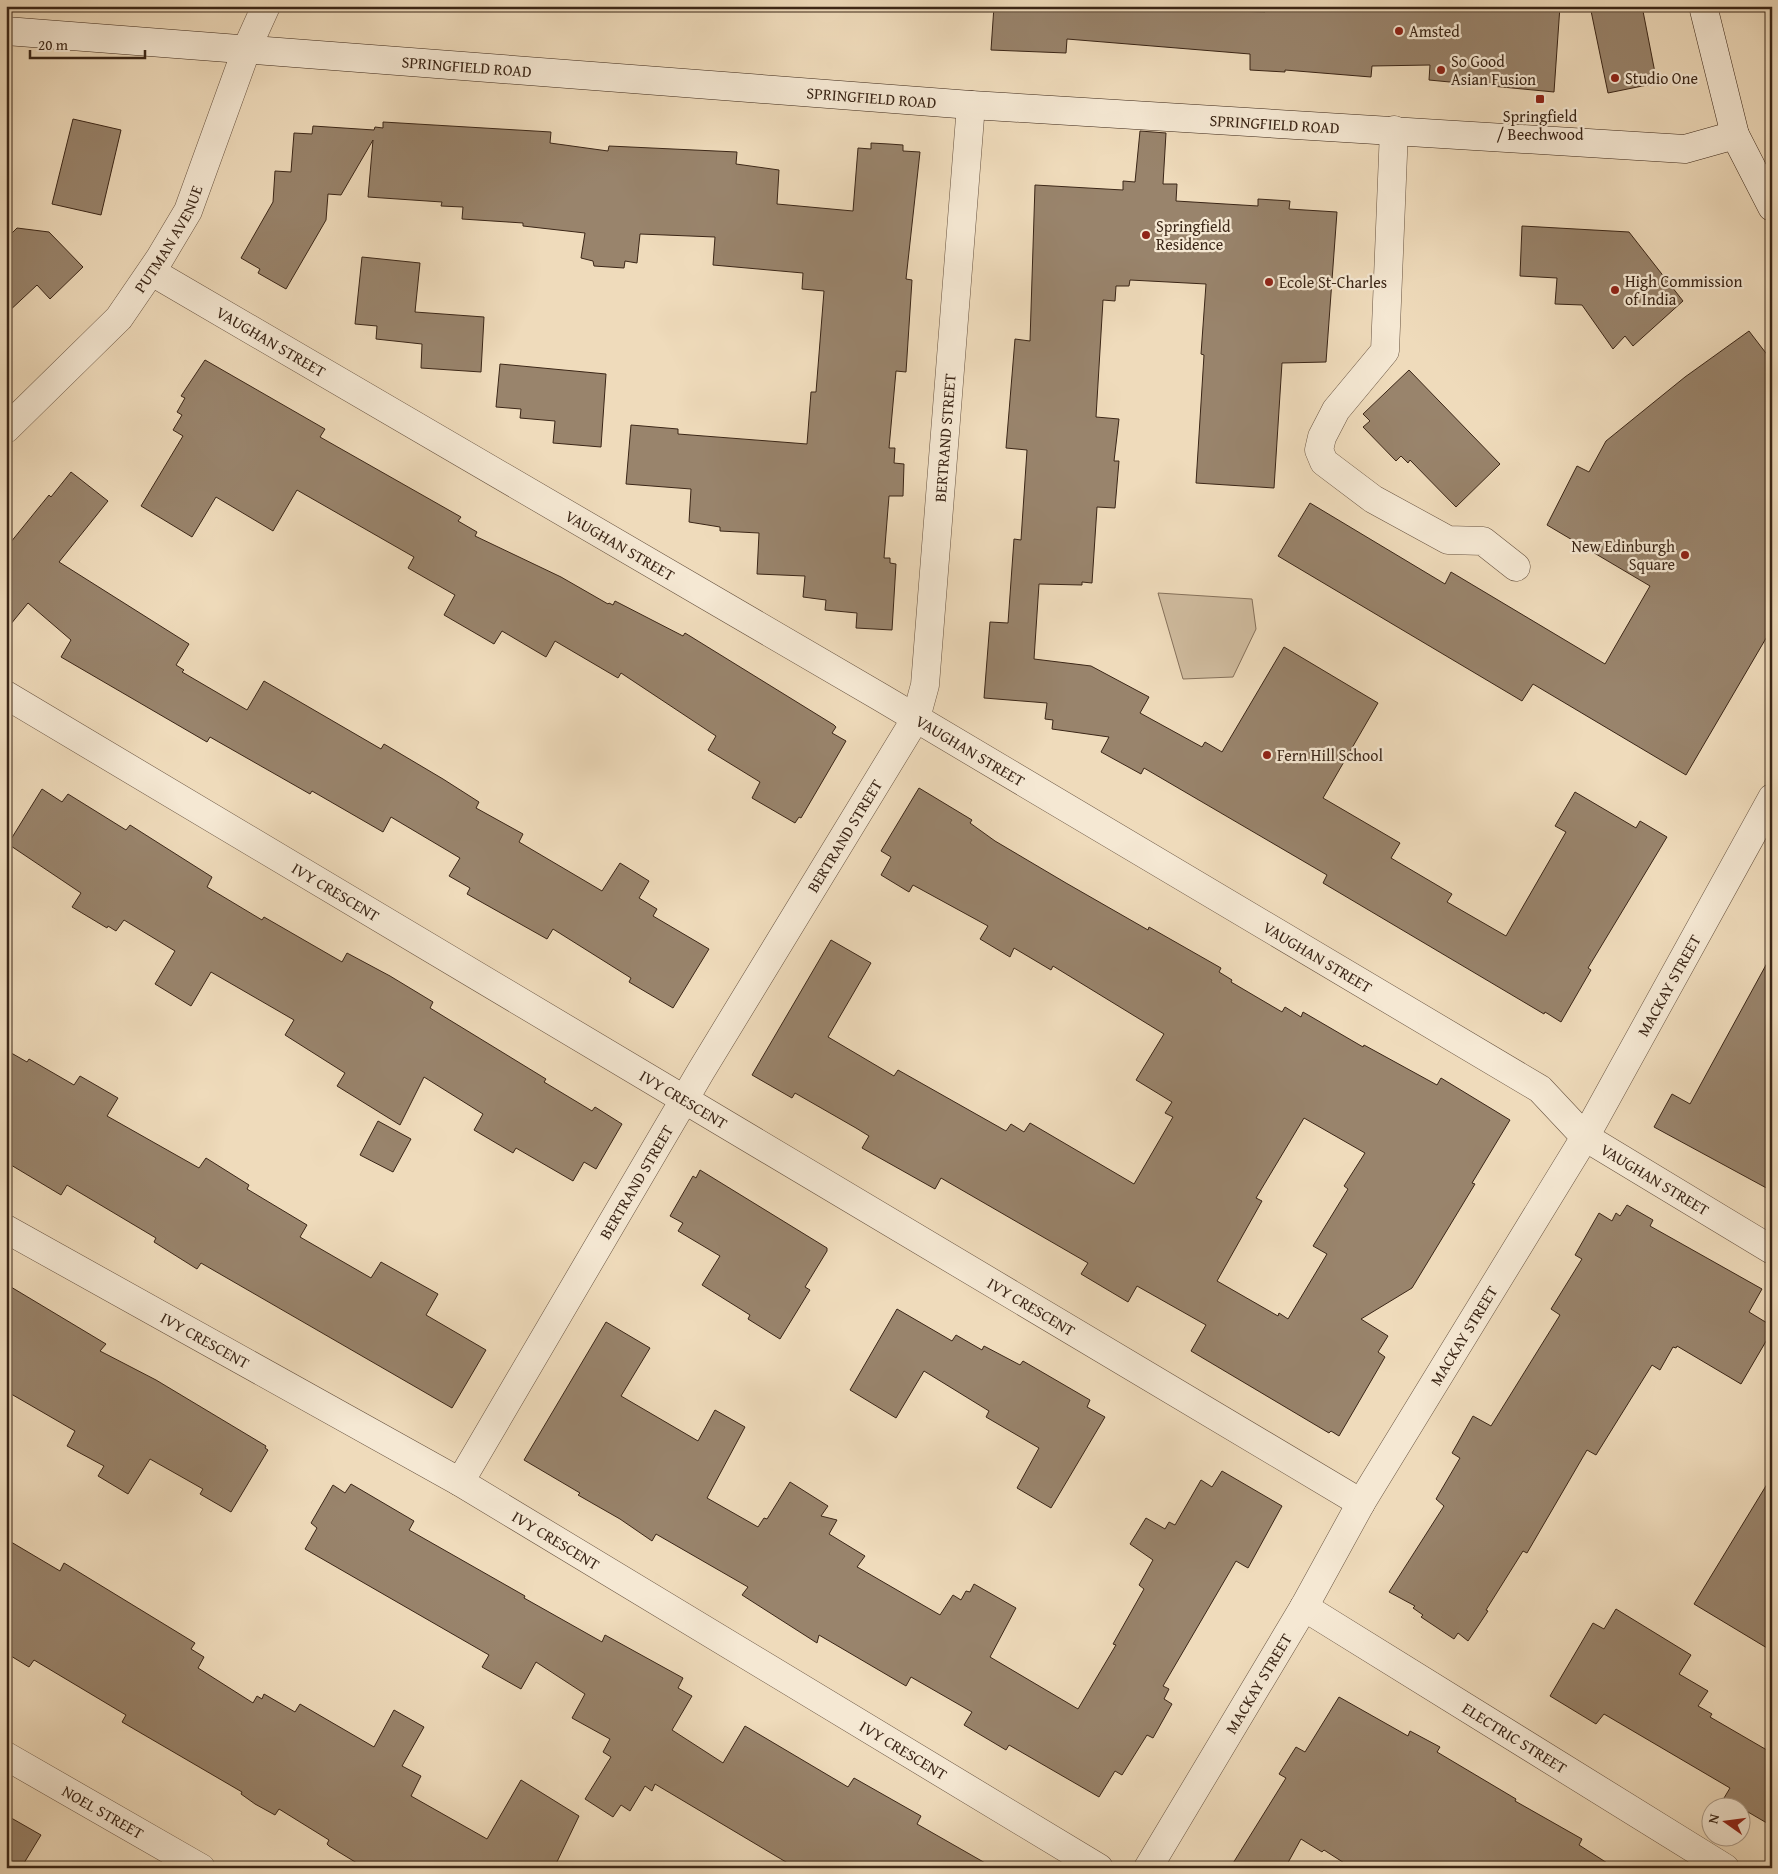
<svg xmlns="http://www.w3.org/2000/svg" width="1778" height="1874" font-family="'Gentium Book Plus',serif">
  <rect width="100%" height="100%" fill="#efdbbb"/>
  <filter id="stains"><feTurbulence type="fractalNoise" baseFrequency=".004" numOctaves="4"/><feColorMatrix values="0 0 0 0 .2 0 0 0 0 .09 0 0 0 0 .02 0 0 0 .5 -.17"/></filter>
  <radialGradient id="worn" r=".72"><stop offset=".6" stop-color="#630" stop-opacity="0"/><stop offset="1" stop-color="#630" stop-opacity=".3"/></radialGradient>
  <path fill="#d0bc9f" stroke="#86715b" d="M1158 593 1252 599 1256 629 1233 677 1183 679Z"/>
  <path fill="#99846c" stroke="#3b2617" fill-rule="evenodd" d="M994 6H1204V10L1265 12V6H1560L1554 92 1429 80 1430 65 1372 66 1371 77 1285 70V72L1250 70V54L1067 39 1066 53 991 50Z
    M1590 6H1642L1657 83 1608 93Z
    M73 119 121 130 101 215 52 204Z
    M383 122 551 132 550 143 608 151 609 146 737 152 736 164 779 170 777 204 853 211 858 148 871 149V143L889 144 903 145V151L920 152 906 279 912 280 906 372 896 371 889 448H895L894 463 904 464 903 496H889L884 558H890V563L896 564 892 630 856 628 857 613 825 610 826 600 803 597 805 576 757 574 759 533 720 531V527L689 522 691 489 626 484 631 425 678 429V434L807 444 811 392H816L824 291 802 289 803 273 713 265 715 237 640 234 637 263 625 261 624 268 594 266 593 261 581 258 585 233 523 226V223L462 219 463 207 441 206 442 202 368 197 373 140 341 195 328 194 326 220 286 289 258 273 260 269 241 258 273 202 275 171 291 172 294 133 312 134 313 126 374 130 375 127 383 128Z
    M1140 131 1166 133 1163 184H1177L1176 201 1258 206V199L1290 201 1289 209 1337 212 1326 362 1282 363 1274 488 1196 483 1204 355 1201 354 1206 284 1130 280 1129 286H1116L1115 301 1103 300 1096 417 1119 419 1114 461H1119L1115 508 1097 507 1092 583 1082 582V585L1039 584 1034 659 1091 666 1149 697 1140 713 1202 747 1205 742 1222 752 1284 647 1378 703 1323 798 1400 843 1391 858 1452 894 1447 902 1506 936 1566 832 1555 826 1575 792 1636 828 1640 821 1667 837 1588 968 1591 970 1561 1022 1545 1012 1544 1014 1323 883 1327 875 1144 768 1141 774 1101 752 1109 737 1052 729 1053 720 1045 719 1047 703 984 698 990 622 1008 623 1014 539 1021 540 1027 450 1006 448 1015 339 1030 341 1035 185 1123 190V181L1135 182Z
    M1522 226 1629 232 1683 301 1633 346 1625 336 1613 349 1582 305 1555 304 1557 278 1520 276Z
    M17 228 49 232 83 267 50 299 37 285 6 314V239Z
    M362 257 420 263 415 312 484 317 481 372 421 368 422 344 376 339 377 326 355 324Z
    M1749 331 1772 361V628L1686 775 1533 684 1522 701 1278 556 1310 503 1445 584 1451 572 1605 664 1650 586 1547 525 1577 466 1589 472 1606 441 1685 377Z
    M205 360 325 429 320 437 461 517 458 521 477 532 475 536 561 577 608 604 609 603 613 605 615 601 683 636 685 633 834 725 836 727 832 733 846 741 801 818 799 817 795 823 752 798 760 782 708 750 716 736 621 673 618 678 555 641 546 657 502 631 494 644 444 615 455 595 408 568 414 557 297 490 273 531 216 497 192 537 141 506 183 436 173 430 182 415 177 412 185 398 181 396Z
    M500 364 606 374 601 447 553 443 555 421 520 418 521 409 496 407Z
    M1409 370 1500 464 1456 507 1410 460 1408 463 1401 456 1396 461 1363 427 1370 421 1363 414Z
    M71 472 108 501 59 562 189 644 176 665 184 670 182 672 247 710 264 681 381 749 384 744 443 779 479 802 476 808 523 834 519 842 602 891 620 863 649 881 639 898 657 909 653 916 709 949 673 1008 629 982 631 978 553 929 547 939 467 894 470 888 449 876 460 858 391 817 383 832 312 791 310 794 210 737 207 742 61 657 71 640 28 603 6 630V548L49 495 51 497Z
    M919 788 972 820 970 823 995 841 1066 883 1148 930 1149 927 1221 968 1219 972 1232 980 1231 982 1282 1012 1285 1007 1301 1017 1303 1012 1363 1047 1364 1045 1437 1085 1441 1078 1510 1120 1472 1183 1475 1184 1412 1288 1361 1319 1388 1336 1378 1352 1385 1357 1339 1436 1331 1431 1329 1433 1191 1351 1206 1325 1137 1286 1128 1302 1081 1274 1088 1263 941 1178 935 1189 862 1148 869 1136 856 1128 795 1093 792 1098 752 1075 831 940 871 963 828 1037 894 1076 898 1070 1006 1131 1011 1124 1024 1132 1030 1123 1134 1184 1173 1117 1165 1113 1172 1102 1136 1080 1164 1034 1053 966 1051 970 1014 948 1010 957 980 939 988 926 913 885 909 892 881 875 891 857 881 851ZM1304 1118 1365 1153 1344 1186 1348 1189 1313 1246 1327 1254 1288 1319 1279 1313 1278 1316 1217 1281 1262 1201 1256 1198Z
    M42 789 62 802 68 794 126 830 130 825 212 877 207 887 262 920 264 917 342 962 347 953 390 976 433 1002 430 1008 546 1079 544 1082 592 1111 595 1107 622 1124 596 1169 584 1162 573 1181 516 1148 513 1153 474 1130 483 1114 424 1077 400 1125 337 1086 345 1073 285 1035 294 1020 211 972 191 1006 155 984 175 951 124 920 116 931 108 926 107 928 72 907 81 893 8 844Z
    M1772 954V1191L1654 1127 1672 1094 1690 1104Z
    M6 1050 27 1062 29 1059 74 1085 80 1076 118 1098 107 1116 199 1168 206 1158 249 1185 247 1189 307 1225 300 1237 371 1278 381 1262 438 1294 426 1315 486 1350 452 1408 201 1263 197 1269 154 1242 156 1238 67 1185 61 1195 6 1162Z
    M378 1121 411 1139 393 1172 360 1155Z
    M700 1170 827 1248V1251L805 1287 810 1290 780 1339 748 1319 750 1315 702 1285 720 1256 678 1231 683 1223 670 1216 693 1176 696 1178Z
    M1627 1205 1653 1220 1650 1226 1762 1289 1749 1312 1772 1326V1331L1741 1384 1677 1346 1676 1348 1673 1347 1660 1370 1652 1365 1596 1455 1587 1450 1527 1553 1523 1551 1486 1610 1488 1611 1468 1641 1458 1633 1454 1639 1421 1617 1423 1615 1413 1608 1415 1606 1389 1592 1444 1506 1436 1499 1460 1458 1452 1453 1473 1416 1491 1426 1560 1315 1551 1309 1582 1259 1575 1255 1599 1213 1612 1221 1616 1213 1620 1216Z
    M6 1284 106 1344 100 1351 156 1380 266 1446 265 1448 268 1450 231 1512 200 1494 203 1489 150 1459 128 1494 98 1476 104 1466 67 1446 75 1431 6 1391Z
    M897 1309 952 1341 956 1335 982 1350 984 1346 1020 1365 1023 1361 1090 1400 1087 1407 1105 1417 1051 1508 1017 1488 1039 1448 986 1417 989 1411 924 1371 896 1418 850 1390Z
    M606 1322 650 1348 621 1396 698 1441 715 1410 745 1427 707 1498 758 1527 764 1518 767 1519 790 1482 828 1506 821 1516 837 1520 829 1534 865 1556 857 1567 859 1568 940 1615 953 1595 961 1600 966 1591 970 1592 974 1584 1016 1608 990 1657 1078 1709 1116 1645 1113 1644 1144 1589 1139 1585 1153 1560 1130 1544 1146 1518 1165 1529 1169 1522 1175 1525 1201 1480 1212 1487 1222 1471 1282 1506 1248 1568 1236 1561 1163 1686 1169 1689 1164 1699 1172 1704 1153 1738 1147 1735 1122 1775 1115 1771 1099 1797 1009 1745 1006 1750 964 1725 972 1712 911 1677 906 1686 819 1635 817 1643 742 1595 748 1587 656 1534 652 1541 620 1519 578 1495 580 1493 524 1460Z
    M1772 1476V1651L1694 1604Z
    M351 1484 414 1521 409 1530 525 1596 524 1598 602 1642 605 1635 683 1678 678 1688 692 1696 672 1730 723 1763 745 1726 848 1787 854 1778 921 1816 917 1824 994 1868H796L655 1784 652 1791 645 1786 630 1811 621 1805 613 1817 585 1799 611 1757 603 1752 610 1739 572 1718 585 1694 536 1662 521 1689 482 1667 489 1655 305 1549 317 1528 311 1523 333 1485 345 1493Z
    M6 1539 60 1571 64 1563 195 1643 191 1649 204 1657 198 1668 253 1703 257 1696 262 1699 264 1694 295 1712 300 1704 374 1747 394 1710 424 1727 402 1766 421 1776 411 1796 487 1839 521 1780 579 1816 554 1868H365L329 1846 327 1844 329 1840 279 1809 275 1815 255 1804 241 1794 242 1792 122 1722 126 1715 34 1660 29 1667 6 1653Z
    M1616 1609 1691 1655 1679 1674 1708 1691 1698 1706 1712 1714 1710 1717 1772 1753V1826L1724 1798 1730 1788 1604 1714 1596 1724 1550 1696 1593 1623 1604 1629Z
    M1339 1697 1408 1736 1410 1731 1440 1747 1437 1752 1516 1799 1515 1801 1582 1839 1579 1845 1615 1868H1352L1324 1850 1322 1852 1301 1839 1285 1868H1230L1286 1778 1279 1774 1296 1747 1305 1752Z
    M6 1815 41 1835 21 1868H6Z"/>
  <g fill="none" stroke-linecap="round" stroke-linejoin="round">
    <g stroke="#685340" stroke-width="29">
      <g id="street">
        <path d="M1394 130 1385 351 1336 410 1322 437 1319 450 1324 462 1373 499 1448 540 1483 541 1516 567"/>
        <path id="s1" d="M152 272 882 698 1540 1089 1585 1137 1772 1250"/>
        <path id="s2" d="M6 429 119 318 160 258 188 211 247 48 266 6"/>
        <path id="s3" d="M6 695 1361 1503"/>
        <path id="s4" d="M6 1229 460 1482 1099 1868"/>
        <path id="s5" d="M460 1482 701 1071 916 718 925 685 971 105"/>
        <path id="s6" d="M1304 1607 1725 1868"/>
        <path id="s7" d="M6 1756 201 1868"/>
        <path id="s8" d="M1148 1868 1304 1607 1361 1503 1585 1137 1772 798"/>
      </g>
    </g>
    <g stroke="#3b2617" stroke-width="29">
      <g id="secondary">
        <path d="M1703 6 1735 135 1772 207"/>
        <path id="s9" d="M6 31 971 105 1685 149 1735 135"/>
      </g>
    </g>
    <use href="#street" stroke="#f5e8d3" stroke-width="28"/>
    <use href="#secondary" stroke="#f5e8d3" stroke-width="28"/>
  </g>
  <g fill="#8f2418" stroke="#f5e8d3" stroke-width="2">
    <circle cx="1399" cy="31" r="5"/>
    <circle cx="1441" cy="70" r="5"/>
    <circle cx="1615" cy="78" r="5"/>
    <rect x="1535" y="94" width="10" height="10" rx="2.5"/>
    <circle cx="1146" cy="235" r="5"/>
    <circle cx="1269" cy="282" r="5"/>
    <circle cx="1615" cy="290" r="5"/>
    <circle cx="1685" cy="555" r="5"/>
    <circle cx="1267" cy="755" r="5"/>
  </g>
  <g text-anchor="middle" stroke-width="4.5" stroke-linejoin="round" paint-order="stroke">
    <g font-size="16" fill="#3b2617" stroke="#f5e8d3" text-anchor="start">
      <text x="1409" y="37">Amsted</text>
      <text x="1451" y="67">So Good<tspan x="1451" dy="18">Asian Fusion</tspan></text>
      <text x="1625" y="84">Studio One</text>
      <text x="1540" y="122" text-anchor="middle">Springfield<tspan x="1540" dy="18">/ Beechwood</tspan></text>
      <text x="1156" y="232">Springfield<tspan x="1156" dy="18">Residence</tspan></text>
      <text x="1625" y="287">High Commission<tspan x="1625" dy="18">of India</tspan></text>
      <text x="1279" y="288">Ecole St-Charles</text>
      <text x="1675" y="552" text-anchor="end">New Edinburgh<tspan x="1675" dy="18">Square</tspan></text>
      <text x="1277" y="761">Fern Hill School</text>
    </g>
    <g font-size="16" fill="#3b2617" stroke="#f5e8d3">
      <text dy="6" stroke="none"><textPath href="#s9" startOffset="462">SPRINGFIELD ROAD</textPath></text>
      <text dy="6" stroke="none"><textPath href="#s9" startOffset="868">SPRINGFIELD ROAD</textPath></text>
      <text dy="6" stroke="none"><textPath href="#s9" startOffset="1272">SPRINGFIELD ROAD</textPath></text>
      <text dy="6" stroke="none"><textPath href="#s2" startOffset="252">PUTMAN AVENUE</textPath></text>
      <text dy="6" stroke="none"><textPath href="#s1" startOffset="138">VAUGHAN STREET</textPath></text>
      <text dy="6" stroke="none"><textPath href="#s5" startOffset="1172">BERTRAND STREET</textPath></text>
      <text dy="6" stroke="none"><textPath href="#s1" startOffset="542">VAUGHAN STREET</textPath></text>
      <text dy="6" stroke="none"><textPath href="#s1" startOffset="948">VAUGHAN STREET</textPath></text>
      <text dy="6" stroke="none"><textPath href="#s5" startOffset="752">BERTRAND STREET</textPath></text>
      <text dy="6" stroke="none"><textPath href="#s3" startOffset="384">IVY CRESCENT</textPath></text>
      <text dy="6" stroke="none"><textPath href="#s1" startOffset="1352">VAUGHAN STREET</textPath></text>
      <text dy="6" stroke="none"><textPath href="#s8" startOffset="1025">MACKAY STREET</textPath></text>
      <text dy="6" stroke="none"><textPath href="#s3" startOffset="789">IVY CRESCENT</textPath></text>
      <text dy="6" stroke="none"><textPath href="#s1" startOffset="1758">VAUGHAN STREET</textPath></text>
      <text dy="6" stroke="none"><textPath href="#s5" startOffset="348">BERTRAND STREET</textPath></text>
      <text dy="6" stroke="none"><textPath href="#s3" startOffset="1194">IVY CRESCENT</textPath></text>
      <text dy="6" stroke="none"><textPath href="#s8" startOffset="619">MACKAY STREET</textPath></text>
      <text dy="6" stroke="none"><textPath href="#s4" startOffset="228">IVY CRESCENT</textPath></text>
      <text dy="6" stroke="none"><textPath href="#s4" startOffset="632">IVY CRESCENT</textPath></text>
      <text dy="6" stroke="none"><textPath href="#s8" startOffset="215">MACKAY STREET</textPath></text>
      <text dy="6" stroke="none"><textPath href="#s6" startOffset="248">ELECTRIC STREET</textPath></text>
      <text dy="6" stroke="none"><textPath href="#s4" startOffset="1038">IVY CRESCENT</textPath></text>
      <text dy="6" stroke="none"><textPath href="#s7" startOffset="112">NOEL STREET</textPath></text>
    </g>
  </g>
  <rect width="1778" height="1874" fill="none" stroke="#efdbbb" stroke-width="25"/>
  <rect x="8" y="8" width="1763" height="1859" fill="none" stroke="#3b2617" stroke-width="2.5"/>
  <rect x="12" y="12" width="1753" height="1849" fill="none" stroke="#3b2617"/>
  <g transform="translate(1726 1822) rotate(284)"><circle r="24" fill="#f5e8d3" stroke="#ab9a88"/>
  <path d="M0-4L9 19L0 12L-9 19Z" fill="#8f2418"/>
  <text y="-8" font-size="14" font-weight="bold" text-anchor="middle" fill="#3b2617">N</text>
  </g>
  <path d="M30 50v8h115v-8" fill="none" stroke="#3b2617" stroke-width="2.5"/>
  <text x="38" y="50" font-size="15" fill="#3b2617" stroke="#f5e8d3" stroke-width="4" paint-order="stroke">20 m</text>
  <rect width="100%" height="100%" filter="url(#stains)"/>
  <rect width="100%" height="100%" fill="url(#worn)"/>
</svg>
